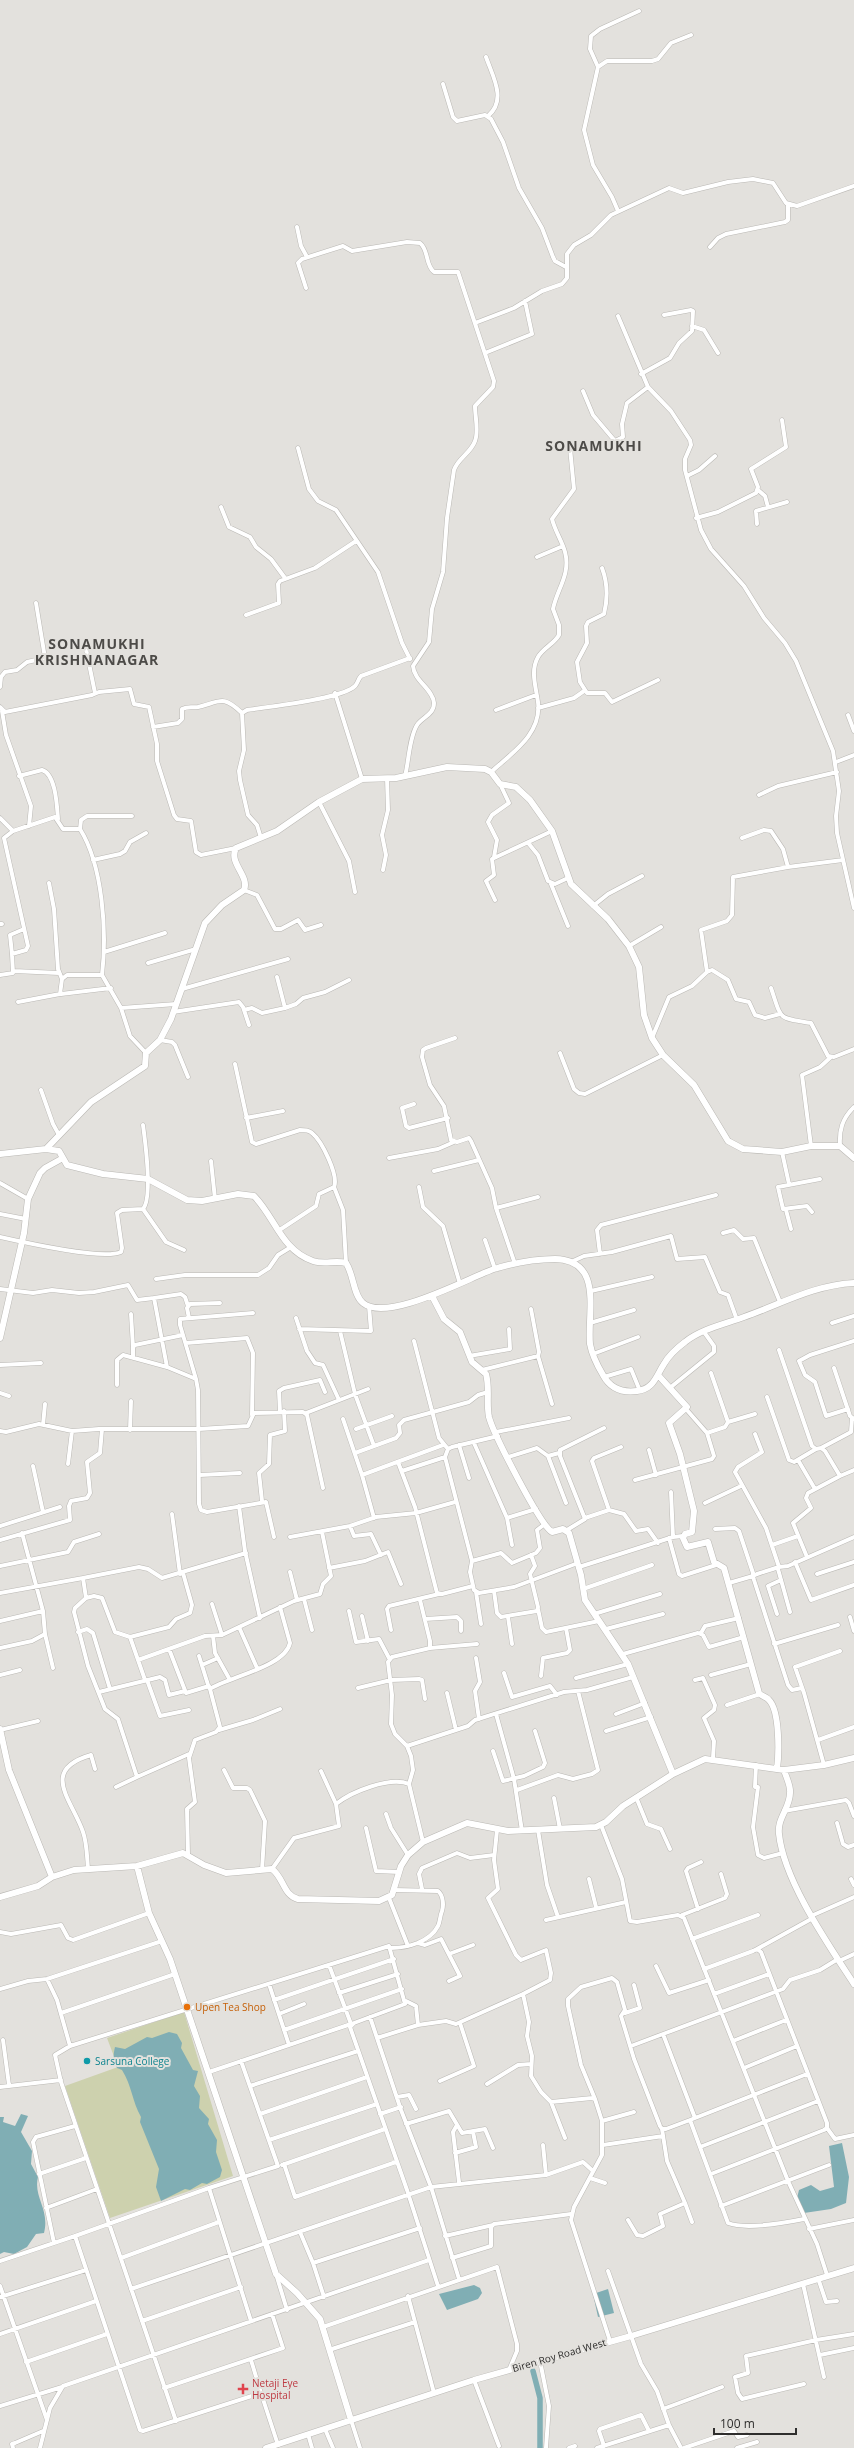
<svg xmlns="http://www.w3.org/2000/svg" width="854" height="2448" font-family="'Open Sans',sans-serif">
  <rect width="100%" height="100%" fill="#e3e1dd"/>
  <path fill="#cdd1ae" d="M184 2012 233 2176 110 2218 65 2086 118 2067 107 2038Z"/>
  <path fill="#80aeb4" d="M169 2032 177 2034 182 2043 181 2048 193 2070 198 2071 194 2086 200 2096 199 2108 209 2119 208 2124 217 2140 216 2152 222 2170 220 2177 207 2184 202 2183 190 2190 185 2189 161 2201 156 2187 159 2169 140 2122 141 2117C132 2101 132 2086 122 2070L117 2068C113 2061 113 2055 115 2047L125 2049 147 2037 152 2038Z
    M21 2114 28 2116 21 2132 32 2151 31 2164 38 2177C33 2197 50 2209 44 2233L36 2234 27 2247 14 2254 4 2252 0 2254V2117H4L3 2122 15 2126Z
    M842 2143 849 2177 846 2203 831 2209 804 2213 797 2198 799 2190 811 2185 820 2191 834 2187 829 2146Z
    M474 2285 480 2288 482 2293 478 2299 447 2310 439 2294Z
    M608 2289 614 2313 598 2317 593 2294Z"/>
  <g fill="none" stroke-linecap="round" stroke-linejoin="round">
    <path stroke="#80aeb4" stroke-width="5.5" d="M533 2371 540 2398V2448"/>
    <g stroke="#bab8b4" stroke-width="5">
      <path id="street" d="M486 57C493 77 507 100 488 116
        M598 67 590 49 591 36 600 29 639 11
        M443 84 453 117 457 121 485 115 491 119 503 142 519 188 542 228 553 257 555 261 566 267
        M618 211 612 197 593 165 584 130 598 67 607 61H652L658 59 671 43 691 35
        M297 227 301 246 307 257
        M710 247 718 238 726 234 785 222 788 220V205
        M306 288 298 263 302 259 343 246 352 251 407 242 420 243C429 250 425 265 434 272H458L494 381 493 387 475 406C475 417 479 431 475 441 471 453 458 458 454 470L447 518 443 572 432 609 429 642 413 666C414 681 433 689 434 703 434 715 422 717 417 725 409 738 409 761 405 776
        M618 316 648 387 671 411 690 440 691 445 685 459V470L701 530 711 549 744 586 764 618 785 643 796 661 833 751 839 791 836 816 837 833 854 908
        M475 323 514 308 542 291 562 284 567 278V254L574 245 591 235 611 215 669 188 683 193 728 182 753 179 773 183 786 203 797 206 854 186
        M692 326 704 330 718 353
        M485 353 532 334 525 301
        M641 374 670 358 679 343 692 331 693 311 691 310 664 315
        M583 391 593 415 615 441 623 437 622 424 627 403 648 387
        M298 448 309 489 318 501 336 510 378 572 402 643 410 659
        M687 476 699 470 715 456
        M758 490 765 496 768 507
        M221 507 229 527 250 537 256 547 271 559 285 578
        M696 518 718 512 756 493 758 487 751 469 786 447 782 420
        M757 524 756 511 787 502
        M537 557 563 546
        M602 568C608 584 608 598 604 614L588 622 586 626 587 643 577 662 580 682 587 693H605L612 702 658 680
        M246 615 279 603 278 584 280 581 315 568 356 541
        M77 647 86 649 95 693
        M0 687 1 677 5 672 17 670 27 662 45 658 36 603
        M335 693 362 779
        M0 707 5 712 92 695 99 692 130 689 134 704 149 707 157 744V761L174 815 177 819 191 821 196 852 201 855 236 848
        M538 708 574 698 584 691
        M496 710 536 695
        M2 711 6 735 31 806 29 826
        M848 715 854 731
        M153 727 178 723 182 719V709C188 706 192 708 198 707 220 702 222 694 242 713
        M836 762 854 755
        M491 772C512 753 542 734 538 702 536 687 530 671 538 657 543 648 554 644 559 635V625L553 609C557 589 571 574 565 552 562 541 555 531 552 519L574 489 570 448
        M19 776 42 770C56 774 57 807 58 819
        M759 795 778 786 837 772
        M319 802 349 861 355 892
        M0 818 13 831
        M80 829 81 820 87 816H132
        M261 838 257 825 248 815 240 780 239 771 244 750 242 713 247 710C268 707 342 699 355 686 358 683 358 679 361 676L410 658
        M742 838 764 830 771 831 783 849 788 867
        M529 844 538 855 548 881 555 884 568 878
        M494 857 497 840 488 822 492 815 509 803 500 784
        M93 860 120 854 125 851 130 842 146 833
        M383 870 386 855 382 835 388 810 387 778
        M49 883 54 909 58 969 62 979
        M551 884 568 926
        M244 890 257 895 275 929H281L298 920 305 930 321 925
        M495 900 486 881 494 875 492 859 552 831
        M593 906 608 894 642 876
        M0 924H2
        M629 946 661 927
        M104 952 165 933
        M12 954 10 935 24 929
        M148 963 196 949
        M14 971 59 973
        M707 972 701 930 727 921 732 915 733 877 788 867 843 860
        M0 975 13 973 12 954 26 950 28 946 4 838 13 831 55 817 63 829H80C103 866 107 932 102 975
        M277 977 285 1008
        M771 988C782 1020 777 1018 811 1023L828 1056 834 1057 854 1049
        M182 989 288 959
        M61 994 111 988
        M18 1002 60 994 62 979 67 975H102L121 1008 130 1036 146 1053
        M121 1008 176 1004
        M244 1010 252 1008 262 1013 285 1008 296 1004 303 998 325 992 349 980
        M173 1012 239 1002 243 1007 249 1025
        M455 1038 426 1048 423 1050 422 1057 430 1085 444 1106 451 1140 457 1142 469 1138 471 1141 492 1188 496 1208
        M652 1038 669 997 692 986 707 972 712 970 728 980 736 999 749 1002 755 1015 765 1018 780 1014
        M160 1040 172 1042 175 1045 188 1077
        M560 1053 574 1089 579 1093 585 1094 663 1055
        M235 1064 252 1142 256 1144 300 1130C305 1130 309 1130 312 1133 322 1141 339 1176 334 1187L319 1194 316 1206 278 1231
        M41 1090 53 1124 59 1135
        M414 1104 402 1108 406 1126 409 1128 448 1118
        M246 1118 283 1111
        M811 1146 802 1075 820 1067 831 1057
        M840 1146C839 1130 842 1119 854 1107
        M782 1152 789 1184
        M389 1158 438 1149 454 1142
        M211 1161 215 1199
        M434 1171 479 1160
        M0 1183 28 1199
        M334 1187 343 1210 346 1263
        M419 1187 423 1207 443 1226 460 1284
        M143 1209 166 1242 184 1250
        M786 1210 791 1229
        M812 1212 807 1206 783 1209 778 1187 820 1179
        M0 1214 26 1219
        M723 1233 734 1230 743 1239 754 1238 780 1302
        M0 1237C22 1242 103 1260 121 1252L122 1248 117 1213 122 1210 143 1209C153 1197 145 1140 143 1125
        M485 1240 495 1269
        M600 1254 597 1230 601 1225 716 1195
        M571 1262 584 1256 612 1252 671 1236 677 1259 705 1257 720 1292 728 1295 737 1320
        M515 1264 496 1208 538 1197
        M156 1279 185 1275H258L269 1268 278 1255 291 1247
        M0 1289 33 1293 52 1290 79 1293 94 1292 128 1285 137 1300 154 1298 167 1367 196 1379 198 1390 199 1504 201 1510 207 1512 266 1502 274 1537
        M591 1291 652 1277
        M154 1298 181 1294 185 1297 188 1306
        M131 1314 133 1347
        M189 1318 187 1308 190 1304 220 1303
        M296 1318 307 1351 315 1363 323 1365 339 1400
        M590 1323 634 1310
        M832 1323 854 1316
        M299 1329 371 1331 369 1306
        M340 1331 355 1394 374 1446
        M414 1341 439 1438 448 1449
        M186 1343 247 1338 253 1353 252 1415
        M779 1350 812 1446 816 1449 821 1448 825 1451 840 1476 854 1470
        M593 1354 638 1337
        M469 1356 510 1349 509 1329
        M538 1356 552 1404
        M133 1357V1347L135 1345 183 1335
        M0 1365 41 1363
        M834 1368 850 1416 854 1419
        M482 1370 538 1356 539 1352 531 1309
        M604 1377 631 1369 640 1391
        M196 1379 180 1325V1319L253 1313
        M117 1385V1360L123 1355 167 1367
        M671 1387 714 1352V1346L704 1332
        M0 1393 9 1396
        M767 1397 789 1460 794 1462 816 1449
        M686 1409 707 1433
        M848 1409 826 1416 815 1382 805 1375 799 1361 810 1355 854 1341
        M280 1412 279 1391 284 1388 320 1380 325 1392
        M306 1413 368 1389
        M343 1419 362 1475 443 1445
        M728 1422 755 1414
        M43 1425 45 1404
        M356 1429 392 1416
        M130 1430 131 1401
        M0 1431 6 1432 39 1424 72 1431 99 1429H199L248 1426 254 1413 303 1412 307 1415 323 1488
        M496 1432 569 1418
        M755 1434 762 1452 738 1467 735 1472 766 1528 779 1567 757 1574 753 1576 754 1580 788 1685 792 1690 802 1688
        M498 1436 452 1447 448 1449 445 1457 472 1561 470 1572 474 1590 479 1593 514 1587 578 1563
        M474 1443 507 1518 536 1509
        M459 1445 469 1478
        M821 1448 851 1432 852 1418
        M649 1450 656 1475
        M355 1453 396 1438 400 1433 399 1425 404 1420 469 1402 478 1395 488 1392
        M548 1456 566 1503
        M508 1457 537 1448 548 1456 559 1453
        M798 1460 815 1489
        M398 1462 415 1507 437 1593 442 1594 473 1586
        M68 1464 72 1431
        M33 1466 43 1512
        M402 1471 445 1457
        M200 1475 240 1473
        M362 1475 374 1518
        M635 1480 712 1459 714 1456 707 1433 725 1427 728 1422 711 1373
        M671 1492 673 1537
        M262 1501 259 1473 269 1464 270 1435 285 1431 284 1411
        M705 1503 741 1486
        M239 1506 245 1551 260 1618
        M609 1510 624 1514 636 1531 648 1529 658 1543
        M172 1514 180 1574
        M507 1518 512 1545
        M585 1518 609 1510 592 1461 594 1458 621 1447
        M0 1526 60 1507
        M350 1526 354 1536 371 1534 381 1555
        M715 1529 735 1528 739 1531 753 1573V1576L729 1583
        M567 1530 585 1519 560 1456V1450L604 1428
        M290 1537 350 1526 376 1517 416 1513 455 1502
        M669 1538 679 1574 682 1576 716 1565
        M0 1540 70 1520 69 1506 71 1501 87 1498 90 1493 87 1462 100 1453 102 1429
        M772 1545 798 1536
        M807 1557 793 1523 811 1508 806 1498 808 1493 840 1476
        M472 1561 501 1553 512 1563 536 1553 540 1548 537 1530 545 1524
        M795 1562 811 1600 854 1585
        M0 1566 68 1552 74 1542 99 1534
        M579 1567 673 1537 683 1536
        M779 1567 788 1566 854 1537
        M329 1568 365 1561 388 1552 401 1584
        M778 1569 790 1612
        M290 1572 297 1600
        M817 1574 854 1562
        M83 1578 139 1567 148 1569 162 1578 246 1553
        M583 1589 652 1565
        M494 1591 497 1613 501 1617 537 1611 538 1607 530 1574 535 1566 531 1555
        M476 1592 481 1624
        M0 1593 83 1578 86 1598 75 1608 74 1612 88 1666 105 1709 118 1719 137 1777 116 1787
        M86 1598 94 1596 102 1598 115 1632 130 1637 145 1680
        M304 1599 312 1630
        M212 1604 222 1635
        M538 1609 542 1628 546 1632 599 1621
        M349 1611 356 1642 379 1639 389 1658
        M594 1614 660 1594
        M777 1614 768 1586 781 1580
        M362 1616 368 1641
        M508 1617 512 1644
        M850 1617 854 1631
        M425 1619 457 1617 461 1621V1631
        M0 1621 43 1611
        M239 1627 257 1668
        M606 1629 663 1614
        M391 1630 387 1609 389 1606 439 1594
        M78 1632 87 1629 93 1633 110 1689
        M701 1633 705 1626 739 1618
        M45 1634 53 1668
        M213 1636 215 1653 230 1680
        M130 1637 169 1627 176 1619 190 1613 192 1605 183 1573
        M774 1644 838 1625
        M0 1648 32 1641 45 1634 43 1611 22 1533
        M430 1648 477 1644
        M169 1649 186 1693 209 1686
        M623 1654 698 1633 703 1635 709 1647 744 1637
        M199 1656 209 1688
        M476 1658 480 1682 475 1691 479 1719
        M138 1660 205 1636 222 1635 294 1601 320 1594 323 1584 331 1576 322 1532
        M202 1665 218 1658
        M504 1673 512 1697 550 1686 557 1695
        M0 1675 20 1670
        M711 1675 751 1664
        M541 1676 543 1658 567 1653 570 1650 566 1628
        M576 1678 628 1664
        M147 1680 160 1716 189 1710
        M695 1680 703 1678 715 1705 714 1710 704 1718 714 1741 713 1758
        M358 1688 391 1680 419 1679 422 1680 425 1699
        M99 1692 160 1677 165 1680 169 1695 185 1691
        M447 1693 456 1730
        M727 1705 760 1694
        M496 1714 514 1779 522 1831
        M616 1714 645 1703
        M0 1730 38 1721
        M219 1730 253 1720 280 1709
        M606 1731 651 1717
        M818 1740 854 1727
        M407 1746 468 1726 475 1720 564 1692 587 1690 633 1677
        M493 1751 503 1781 524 1776 543 1767 545 1763 535 1731
        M756 1765 755 1787H758L753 1827 758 1855 764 1858 783 1853
        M824 1765 804 1693 795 1667 840 1651
        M224 1770 233 1788H247L250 1790 265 1821 262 1870
        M321 1771 336 1804
        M137 1777 189 1754
        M409 1784 413 1770 411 1756 407 1746 395 1734 391 1724 392 1695 388 1662 392 1657 430 1648V1641L420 1600
        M517 1790 558 1775 573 1779 592 1774 598 1770 578 1691
        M636 1797 647 1824 661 1829 670 1849
        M554 1798 560 1829
        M784 1811 846 1800 849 1803 854 1816
        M386 1814 391 1828 408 1855
        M837 1823 843 1844 848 1847 854 1845
        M601 1825 622 1879 630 1921 637 1922 678 1915 684 1918 788 2181 817 2244 827 2275
        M366 1828 376 1871 399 1872
        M497 1830 494 1860 498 1889 488 1898 516 1955 521 1960 546 1950 551 1973 550 1980 523 1994 529 2022 527 2036 532 2056 531 2076 541 2092 551 2102 592 2098 595 2099 602 2121V2155L574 2207 571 2220 610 2341
        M538 1830 547 1885 558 1917
        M188 1854 187 1809 195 1802 189 1758 195 1740 216 1732 220 1727 210 1689C228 1677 285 1667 290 1643L280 1607
        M88 1869C87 1857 87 1843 83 1832 72 1800 39 1770 91 1755L95 1769
        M272 1869 294 1838 339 1826 336 1804C351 1792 390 1776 409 1784L423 1842
        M589 1879 596 1907
        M851 1879 854 1885
        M422 1889 419 1874 422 1868 457 1853 470 1858 494 1855
        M389 1898 408 1946
        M698 1909 686 1871 688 1868 701 1862
        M682 1915 725 1898 727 1894 721 1874
        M811 1916 854 1897
        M546 1920 626 1902
        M0 1932 11 1934 61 1925 68 1938 73 1940 149 1913
        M692 1939 758 1915
        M418 1943 425 1945 441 1939 460 1976 449 1981
        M391 1948C407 1948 430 1942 438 1926 440 1922 440 1916 442 1911 444 1905 443 1895 438 1891L394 1890
        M757 1949 813 1918
        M449 1954 473 1945
        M839 1961 854 1954
        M656 1966 669 1993 709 1980
        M704 1969 753 1951 757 1949 761 1952 827 2123V2128L824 2130 711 2174
        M47 1979 57 2000 70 2046 55 2055 61 2082 176 2421
        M269 1984 289 2045
        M0 1989 28 1981 47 1979 162 1941
        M339 1993 398 1974
        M714 1994 769 1974
        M274 2000 394 1959
        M406 2001 416 2006 418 2025 446 2021 456 2024 523 1994
        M61 2013 175 1974
        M625 2013 640 2008 634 1985
        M279 2014 304 2004
        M370 2017 401 2110 431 2187 546 2175 583 2162 593 2171
        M284 2030 402 1989
        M663 2034 783 1989 790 1980 820 1970 838 1959
        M377 2038 418 2025
        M3 2040 9 2085
        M733 2041 786 2020
        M70 2046 389 1946 405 2004 354 2023 350 2027 407 2190 438 2286
        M631 2046 663 2034 695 2118
        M744 2068 797 2046
        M209 2072 351 2024 329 1965
        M440 2081 474 2066 460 2023
        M487 2084 518 2065 531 2064
        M250 2086 358 2051
        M0 2087 61 2080
        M397 2097 409 2095 416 2109
        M595 2099 581 2065 568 2006V1999L581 1987 612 1978 617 1982 625 2010 621 2016 634 2059 660 2126 662 2129H666L690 2120 728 2223C746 2230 784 2223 804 2219
        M551 2102 565 2138
        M260 2114 367 2077
        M380 2114 401 2107
        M690 2120 807 2074
        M602 2121 634 2112
        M406 2124 449 2111 462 2133 485 2129 493 2148
        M457 2125 453 2132 459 2182
        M827 2128 835 2139 854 2135
        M269 2140 377 2104
        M543 2145 546 2175
        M603 2145 663 2136
        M700 2147 818 2101
        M455 2153 476 2147 473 2132
        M284 2164 295 2197 396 2162
        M282 2165 385 2129
        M39 2174 86 2158
        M590 2178 605 2183
        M209 2188 278 2166 241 2061
        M685 2203 692 2222
        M721 2206 829 2165
        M46 2208 97 2189
        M628 2220 637 2235 643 2236 663 2226 660 2214 685 2203 667 2161 662 2129
        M809 2229 854 2220
        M300 2232 313 2263 420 2228
        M445 2236 493 2225
        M54 2243 33 2142 36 2137 75 2126
        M121 2258 219 2222
        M452 2258 491 2246V2227L494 2224 571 2214
        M0 2261 75 2236
        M313 2263 324 2297
        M608 2271 641 2364 657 2391 669 2425 681 2448
        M276 2274 287 2310
        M818 2278 826 2302 837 2301
        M803 2284 824 2377
        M0 2286 47 2420
        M131 2289 431 2187 459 2279
        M408 2296 434 2393
        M0 2297 86 2270
        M142 2321 241 2287
        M251 2321 209 2188 75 2236 140 2430 143 2431 261 2393 278 2445
        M323 2327 497 2267 517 2344V2351L509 2370
        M0 2334 96 2301
        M329 2350 415 2322
        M820 2355 854 2348
        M251 2360 261 2393
        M540 2361 549 2406 546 2448
        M26 2362 107 2334
        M474 2380 499 2446
        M804 2384 742 2399 738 2393 735 2377 748 2373 746 2356 816 2340 854 2334
        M164 2388 283 2348 272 2314
        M0 2406 62 2387
        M663 2409 722 2387
        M351 2420 360 2448
        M325 2429 333 2448
        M308 2434 312 2448
        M604 2446 599 2431 600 2429 641 2415 649 2431
        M13 2448 12 2444 15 2443 43 2431
        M40 2448 50 2408 63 2386 429 2260
        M569 2448 575 2446
        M597 2448 669 2425
        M684 2448 734 2431 738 2437 747 2435
        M737 2448 757 2442"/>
    </g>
    <g stroke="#bab8b4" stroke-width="7">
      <path id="secondary" d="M46 1149 59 1151 67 1165 103 1174 148 1179 187 1200 202 1201 238 1194 254 1196C275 1217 281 1250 313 1261 324 1265 335 1260 346 1263 354 1275 353 1295 363 1303 387 1323 468 1278 494 1269 514 1263 534 1259 555 1259 604 1260 587 1313 590 1344 592 1355 597 1365 603 1375 610 1388 622 1393 637 1391 654 1389 656 1376 664 1364 669 1355 677 1348 685 1342 701 1329 725 1324 744 1317 781 1304 814 1285 854 1283
        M0 1154 46 1149 91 1102 145 1066 146 1053 160 1040 171 1019 205 923 222 905 244 890C250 876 228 863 236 848L277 831 319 802 362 779 396 778 447 767 485 769 491 772 500 784 516 787 530 800 552 831 571 884 608 919 629 946 639 967 644 1015 652 1038 663 1055 694 1085 728 1141 743 1149 782 1152 811 1146H840L854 1158
        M432 1296 444 1319 460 1332 472 1362 486 1374C490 1388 486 1403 489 1417 493 1433 540 1525 552 1532L563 1529 569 1533 581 1575 585 1600 628 1664 673 1774
        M0 1338 24 1233 28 1199 40 1173 45 1168 63 1158
        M658 1375 687 1407 669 1423 680 1454 694 1511 692 1532 685 1534 683 1538 687 1547 708 1542 714 1562 724 1568 759 1693C762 1697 766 1696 769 1700 780 1711 779 1754 777 1769
        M0 1729 9 1770 52 1877
        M784 1770C786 1777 791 1786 790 1793 790 1808 777 1818 779 1834 784 1881 828 1944 854 1984
        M137 1866 149 1913 170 1959 276 2274 297 2293 320 2319 351 2420
        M0 1897 38 1886 52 1877 74 1870 137 1866 183 1853 204 1865 226 1873 272 1869C284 1878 283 1895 298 1899L379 1901 392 1895 401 1866 408 1855 423 1842 467 1823 508 1831 596 1827 606 1822 623 1806 673 1774 705 1759 784 1770 824 1765 854 1758
        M266 2448 474 2380 631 2336 854 2268"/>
    </g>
    <use href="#street" stroke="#fff" stroke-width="4"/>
    <use href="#secondary" stroke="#fff" stroke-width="6"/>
  </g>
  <circle fill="#e8710a" stroke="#e3e1dd" stroke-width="1.5" cx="187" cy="2007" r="4"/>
  <circle fill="#0f9aa8" stroke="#e3e1dd" stroke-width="1.5" cx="87" cy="2061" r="4"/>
  <path fill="#e0444e" stroke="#e3e1dd" stroke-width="1.5" d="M241 2383h4v4h4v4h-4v4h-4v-4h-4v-4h4z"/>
  <g text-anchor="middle" stroke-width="4" stroke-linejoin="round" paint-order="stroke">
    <g font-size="10" fill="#c56008" stroke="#e3e1dd" text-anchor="start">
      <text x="195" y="2011">Upen Tea Shop</text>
    </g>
    <g font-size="10" fill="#0d838f" stroke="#e3e1dd" text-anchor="start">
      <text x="95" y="2065">Sarsuna College</text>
    </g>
    <g font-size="10" fill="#2f2e2d" stroke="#e3e1dd">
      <text transform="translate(559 2355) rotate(-16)" y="4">Biren Roy Road West</text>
    </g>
    <g font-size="10" fill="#be3a42" stroke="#e3e1dd" text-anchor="start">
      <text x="252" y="2387">Netaji Eye<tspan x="252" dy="12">Hospital</tspan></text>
    </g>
    <g font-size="14" font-weight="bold" letter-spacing="1" fill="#4d4b48" stroke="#e3e1dd">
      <text x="594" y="451">SONAMUKHI</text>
      <text x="97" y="649">SONAMUKHI<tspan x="97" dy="16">KRISHNANAGAR</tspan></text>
    </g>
  </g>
  <path d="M714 2428v6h82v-6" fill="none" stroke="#2f2e2d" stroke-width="2"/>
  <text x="720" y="2428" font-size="12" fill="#2f2e2d" stroke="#e3e1dd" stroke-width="3" paint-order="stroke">100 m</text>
</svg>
